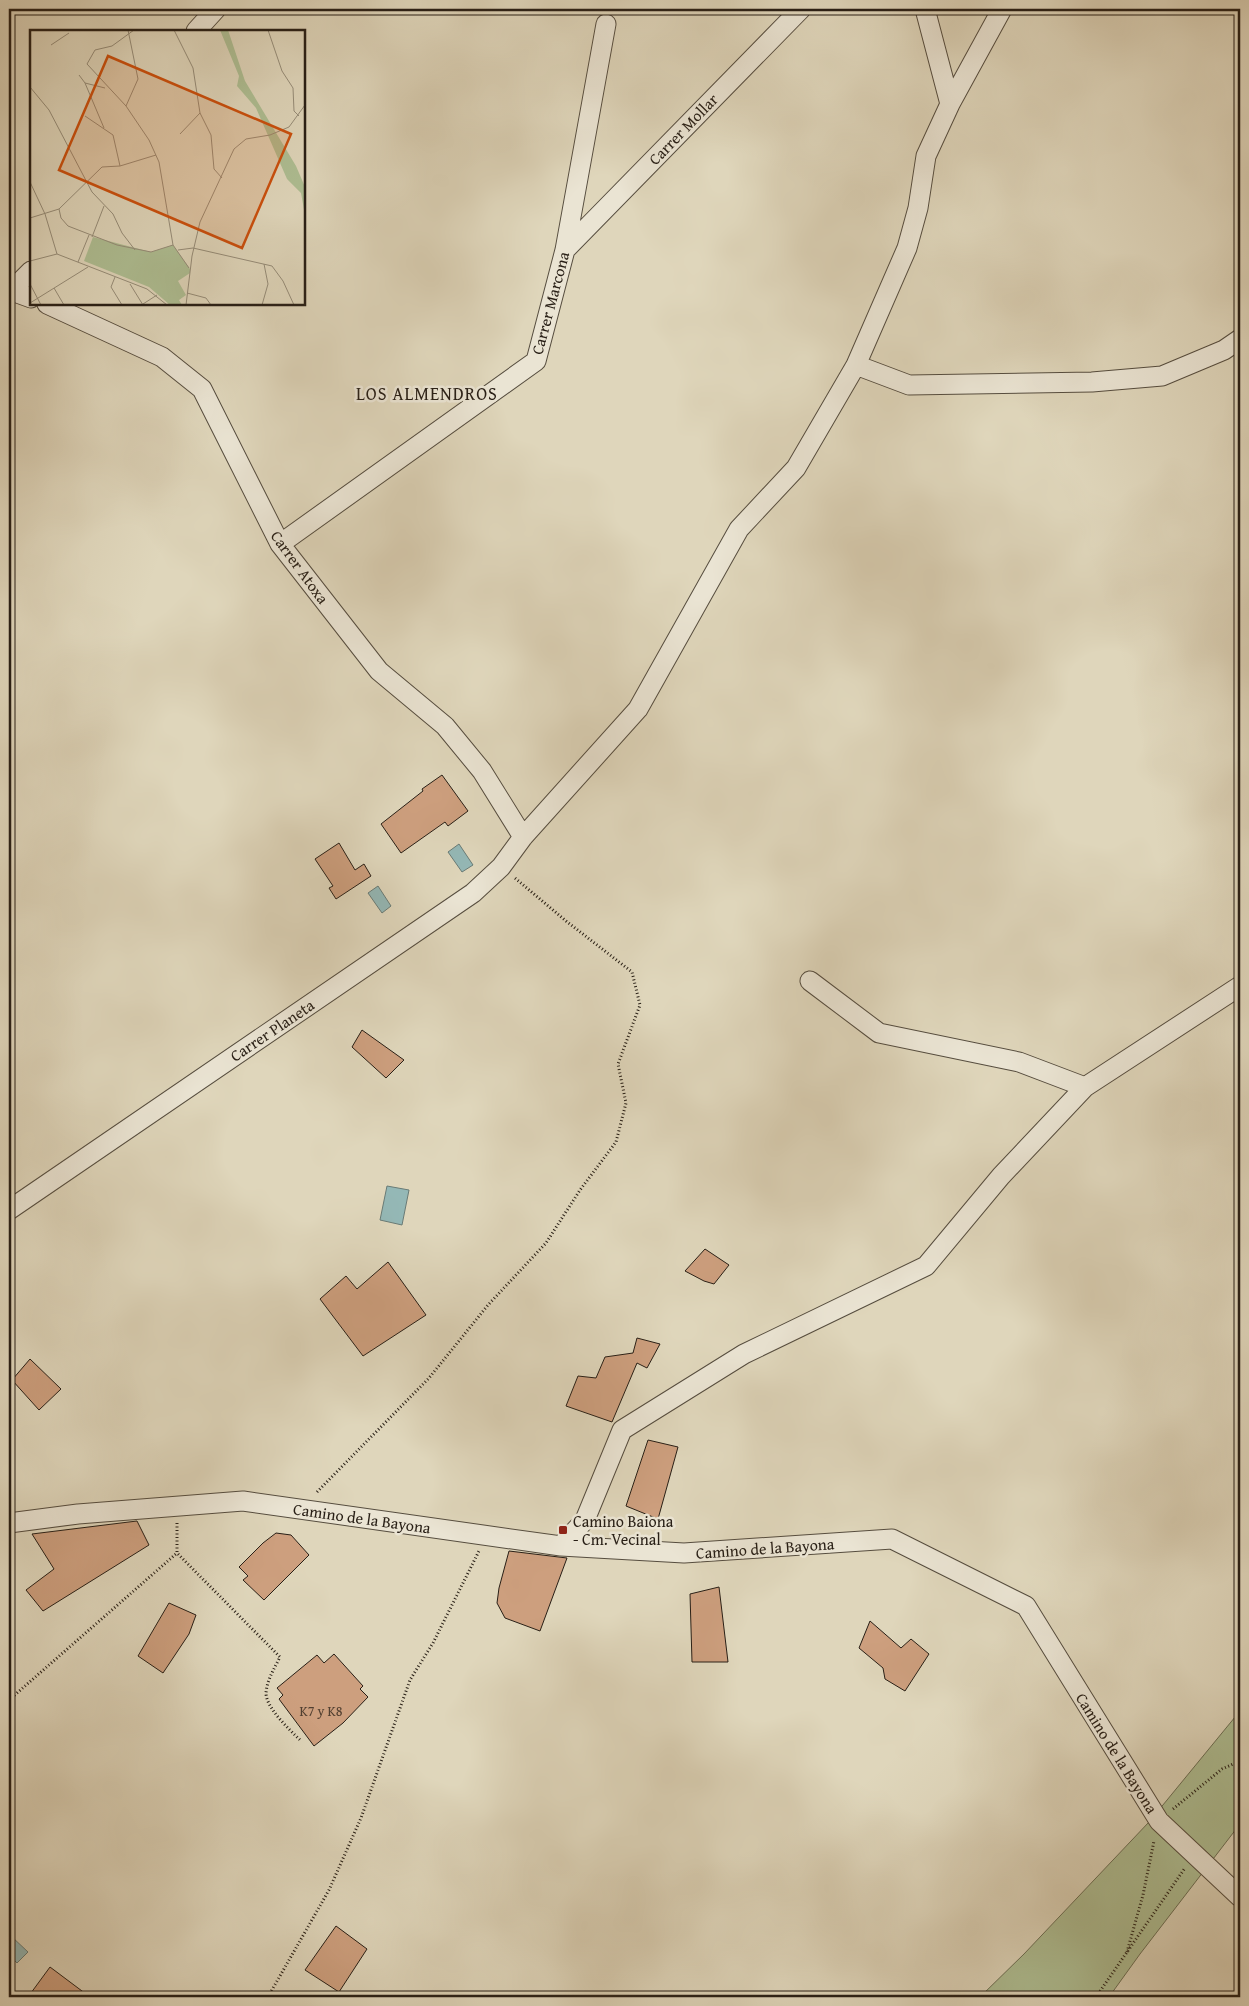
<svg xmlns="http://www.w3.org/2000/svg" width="1249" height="2006" font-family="'Gentium Book Plus',serif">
  <rect width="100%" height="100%" fill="#dfd6bb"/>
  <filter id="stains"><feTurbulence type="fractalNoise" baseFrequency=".004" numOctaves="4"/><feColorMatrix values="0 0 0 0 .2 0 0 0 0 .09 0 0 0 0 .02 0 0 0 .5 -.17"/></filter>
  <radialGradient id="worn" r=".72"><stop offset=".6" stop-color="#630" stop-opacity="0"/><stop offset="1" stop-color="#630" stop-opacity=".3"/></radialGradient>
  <path fill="#aebe93" stroke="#6b6e54" d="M1240 1711V1824L1140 1954 1109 1997H980L1024 1954 1149 1822Z"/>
  <path fill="#94b8b6" stroke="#697b76" d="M459 844 473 865 462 872 448 852Z
    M378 886 391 906 382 913 368 893Z
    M387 1186 409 1190 402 1225 380 1220Z
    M11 1936 28 1952 17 1963 9 1955V1938Z"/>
  <path fill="#cd9f7e" stroke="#281f16" d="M442 775 468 811 448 826 445 822 401 853 381 824 423 791 422 789Z
    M339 843 355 870 364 864 371 876 336 899 329 888 333 886 315 859Z
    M362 1030 404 1060 386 1078 352 1047Z
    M705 1249 729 1265 714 1284 704 1281 685 1271Z
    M388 1262 426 1315 363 1356 320 1299 346 1276 357 1289Z
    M637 1338 660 1344 647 1368 637 1363 612 1422 566 1406 578 1376 596 1378 605 1357 633 1353Z
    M30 1359 61 1389 39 1410 12 1380Z
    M648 1440 678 1447 658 1519 626 1506Z
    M137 1521 149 1545 43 1611 26 1590 54 1569 32 1534Z
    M276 1533 291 1535 309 1555 264 1600 243 1580 248 1576 239 1567 263 1543Z
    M509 1551 567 1558 540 1631 505 1618 497 1603 499 1588Z
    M719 1587 728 1662H692L690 1594Z
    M169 1603 196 1615 189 1634 163 1673 138 1656Z
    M870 1621 901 1648 911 1639 929 1654 905 1691 885 1679 883 1668 859 1648Z
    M334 1654 363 1686 360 1689 368 1697 343 1723 314 1746 279 1699 283 1695 277 1688 317 1655 324 1663Z
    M336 1926 367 1949 339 1992 305 1970Z
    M50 1967 90 1997H28Z"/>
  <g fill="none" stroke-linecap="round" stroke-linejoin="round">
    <g stroke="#564d3f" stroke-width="21">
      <path id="street" d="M925 9 950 104
        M196 31 216 9
        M565 250 801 9
        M9 290 31 298
        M9 293 31 271
        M47 304 162 357 202 389 280 544 379 671 445 726 482 771 523 837
        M856 365 907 248 918 208 926 156 950 104 1002 9
        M280 544 536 361 565 250 606 24
        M810 981 879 1033 1019 1062 1085 1087
        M9 1210 473 893 501 867 523 837 638 709 739 529 796 468 856 365 909 385 1092 382 1162 376 1224 350 1240 339
        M9 1523 78 1514 243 1501 561 1546 684 1553 892 1539 1026 1606 1159 1821 1240 1897
        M561 1546 585 1520 622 1430 744 1354 926 1266 1001 1176 1085 1087 1240 986"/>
    </g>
    <path stroke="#281f16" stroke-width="3" stroke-dasharray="1 2.5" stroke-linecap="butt" d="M317 1492 429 1378 488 1305 546 1243 580 1190 616 1142 626 1103 618 1064 640 1005 632 972 566 921 515 878
      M177 1523V1553L280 1657C274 1669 267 1680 266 1693 266 1708 290 1730 300 1740
      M9 1700 177 1553
      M1173 1809 1222 1769 1240 1761
      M1127 1952 1143 1895 1154 1841
      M268 1997 329 1890 361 1818 410 1680 433 1643 479 1551
      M1096 1997 1185 1868"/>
    <use href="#street" stroke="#eae4d3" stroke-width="19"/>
  </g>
  <rect fill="#8f2418" stroke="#eae4d3" stroke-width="2" x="558" y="1525" width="10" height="10" rx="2.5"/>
  <g text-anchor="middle" stroke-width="5" stroke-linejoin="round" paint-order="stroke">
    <g font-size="14" fill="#513f30">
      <text x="321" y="1716">K7 y K8</text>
    </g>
    <g font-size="16" fill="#281f16" stroke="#eae4d3">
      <text transform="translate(683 129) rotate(-46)" y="6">Carrer Mollar</text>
      <text transform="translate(550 303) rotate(-75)" y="6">Carrer Marcona</text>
      <text transform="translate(300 567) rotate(54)" y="6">Carrer Atoxa</text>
      <text transform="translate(272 1030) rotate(-34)" y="6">Carrer Planeta</text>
      <text transform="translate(362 1518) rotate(8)" y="6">Camino de la Bayona</text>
      <text transform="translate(765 1548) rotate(-4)" y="6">Camino de la Bayona</text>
      <text transform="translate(1117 1753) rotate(58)" y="6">Camino de la Bayona</text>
    </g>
    <g font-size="16" fill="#281f16" stroke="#eae4d3" text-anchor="start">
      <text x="573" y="1527">Camino Baiona<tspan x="573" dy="18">- Cm. Vecinal</tspan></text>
    </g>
    <g font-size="18" letter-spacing="1" fill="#281f16" stroke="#eae4d3">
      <text x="427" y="400">LOS ALMENDROS</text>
    </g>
  </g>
  <g transform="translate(30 30)">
    <rect width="275" height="275" fill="#dfd6bb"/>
    <path d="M190 0H198L215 51 266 136 275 157V185L271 163 257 149 226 78 207 56 209 46ZM63 207 121 222 143 215 160 239V243L148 251 156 265 149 270 152 275H140L119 257 54 231Z" fill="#aebe93"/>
    <path fill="none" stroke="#968d79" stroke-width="1" d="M98 0 108 49 96 76 119 110 129 132 143 215M144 0 163 38 170 83 181 105 184 139 192 148M238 0 252 41 263 58 264 81 269 86M21 15 39 3M49 45 55 53 75 58M55 53 74 98M0 57 19 80 62 162 83 184 92 203 105 220M96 76 57 34 65 20 82 16 104 0M55 86 83 105 90 136M150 104 170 83M0 152 15 184 27 224M29 179 31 188 38 196 87 215 121 222 143 215 159 238M0 188 29 179 72 137 90 136 126 125M62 207 74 176M148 220 163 218 242 236 253 251 264 275M0 231 27 224 117 259 137 275M48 232 59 205M85 247 81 257 92 275M0 254 11 275M100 254 113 275M24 258 34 275M157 263 176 268 181 275M0 273 58 237M113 274 127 265M156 275 162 226 170 192 204 119 216 109 240 105 259 97 275 75M232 275 238 254 234 234"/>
    <path fill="#cb500e" fill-opacity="0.15" stroke="#cb500e" stroke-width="2.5" d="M78 26 261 104 212 218 29 140Z"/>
    <rect width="275" height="275" fill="none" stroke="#281f16" stroke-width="2.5"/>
  </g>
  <rect width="1249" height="2006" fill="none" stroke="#dfd6bb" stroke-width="30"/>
  <rect x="10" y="10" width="1229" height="1986" fill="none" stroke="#281f16" stroke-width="2.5"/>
  <rect x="15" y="15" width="1219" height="1976" fill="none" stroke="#281f16"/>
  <rect width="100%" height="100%" filter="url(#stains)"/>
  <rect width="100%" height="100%" fill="url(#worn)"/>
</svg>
